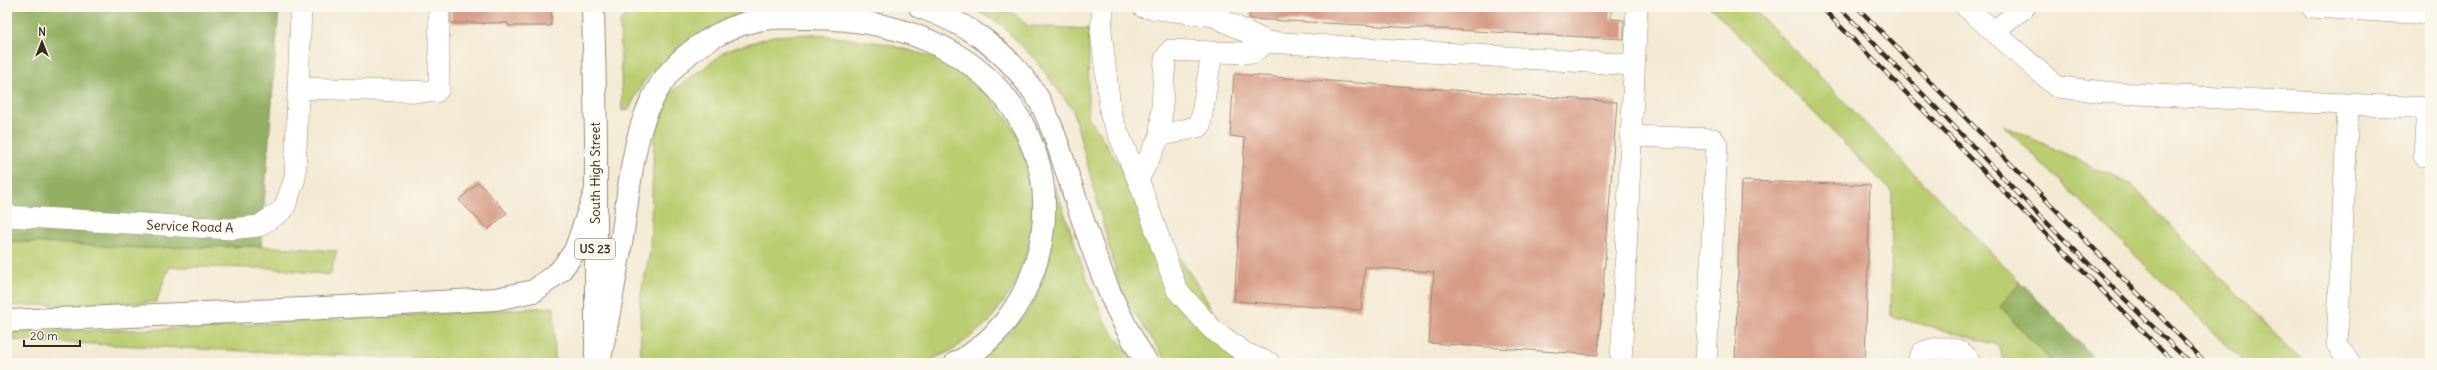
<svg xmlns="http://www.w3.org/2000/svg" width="2437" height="370" font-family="Delius,sans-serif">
  <rect width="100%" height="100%" fill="#fbf7ec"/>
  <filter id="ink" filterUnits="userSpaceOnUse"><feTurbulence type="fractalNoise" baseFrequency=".025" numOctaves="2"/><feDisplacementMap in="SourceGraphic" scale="8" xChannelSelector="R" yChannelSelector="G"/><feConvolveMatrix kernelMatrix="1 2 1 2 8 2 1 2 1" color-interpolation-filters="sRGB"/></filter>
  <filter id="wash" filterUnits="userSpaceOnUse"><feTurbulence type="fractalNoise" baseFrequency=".012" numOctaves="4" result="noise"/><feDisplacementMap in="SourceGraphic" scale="16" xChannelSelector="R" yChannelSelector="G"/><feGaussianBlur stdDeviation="0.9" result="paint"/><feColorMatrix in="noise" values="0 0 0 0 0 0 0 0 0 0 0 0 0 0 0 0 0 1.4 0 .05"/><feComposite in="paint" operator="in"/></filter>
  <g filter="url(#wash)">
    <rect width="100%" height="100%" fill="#f4ead3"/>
    <path fill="#bacd70" stroke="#7a7c47" d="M632 7H740L741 13C704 30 668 49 643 83 637 91 633 102 629 110L622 111 620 22Z
      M971 7H1006L1028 26 1089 29 1088 116 1248 363H1168L1122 295 1073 110 1036 61 1002 25Z
      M1710 7H1752L2020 282 2000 307 2053 363H2005L1998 345 1891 316 1892 192Z
      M813 34 882 43 944 60 986 92 1015 129 1031 177 1034 205 1030 239 1019 280 989 322 953 350 924 363H641L640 298 650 252 654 139 667 95 728 50 773 36Z
      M2003 125 2132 185 2304 363H2244Z
      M1055 185 1085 274 1106 324 1135 363H975C995 346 1024 322 1035 299 1052 264 1052 222 1055 185Z
      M7 241 145 248 261 246 337 251 330 275 269 268 169 267 156 302 7 306Z
      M554 307 555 363H504L7 340V332L168 329Z"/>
    <path fill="#93b062" stroke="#676d40" d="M7 7H279L261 246 145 248 7 241Z
      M2020 282 2099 363H2053L2000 307Z"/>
    <g id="blocks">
      <path fill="#d79b84" d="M451 7H551V26H508V23H451Z
        M1250 7H1611V19L1624 20V39L1250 19Z
        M1234 74 1617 102 1598 355 1429 343 1434 272 1365 267 1361 310 1234 301 1245 138 1230 136Z
        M1741 181 1870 185 1865 363H1735Z
        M478 182 507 213 488 230 459 200Z"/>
    </g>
  </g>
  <g filter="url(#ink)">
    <use href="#blocks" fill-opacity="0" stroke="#988a78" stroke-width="1"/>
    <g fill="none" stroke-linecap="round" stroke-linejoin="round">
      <g stroke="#988a78" stroke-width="22">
        <path id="minor" d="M1103 7 1101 31 1111 116 1141 187 1177 290 1212 329 1245 353 1270 363
          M1143 7 1214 16 1267 42 1634 65
          M1966 7 2057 87 2115 93 2430 108
          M2312 7 2430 14
          M1994 31 2025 7
          M1212 52 1252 53 1267 42
          M298 88 436 92 439 89V7
          M2348 105 2337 344 2350 363
          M1630 136 1713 139 1717 145 1706 363
          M2424 156 2427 108
          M1138 180 1160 136 1165 59 1171 50 1212 52 1200 126 1160 136
          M7 216 230 229 259 226 284 209 295 178 301 7
          M1621 363 1637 7
          M1917 363 1922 353C1938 345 1962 345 1970 363"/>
      </g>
      <g stroke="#988a78" stroke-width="24">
        <path id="major" d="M593 7 596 135V356"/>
      </g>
      <g stroke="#988a78" stroke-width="24">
        <path id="highway" d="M920 7C969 24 1004 49 1034 92 1049 113 1062 157 1070 182 1092 247 1109 305 1147 363
          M7 321 304 309 496 299 534 291 560 271 575 251 595 193
          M599 363C608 321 615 279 622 237 631 181 632 119 669 73 693 44 735 21 772 18 783 17 795 18 807 18 903 18 999 53 1034 150 1048 186 1047 228 1035 266 1022 305 994 344 956 363"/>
      </g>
      <use href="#minor" stroke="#fff" stroke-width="21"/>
      <use href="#major" stroke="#fff" stroke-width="22"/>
      <use href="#highway" stroke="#fff" stroke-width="22"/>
      <g stroke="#3b2a1e" stroke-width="4.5">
        <path id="rail" d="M1821 7 2174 363
          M1839 7 2040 216 2190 363
          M1857 7 2206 363"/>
      </g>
      <use href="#rail" stroke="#fbf7ec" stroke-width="3" stroke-dasharray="9" stroke-linecap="butt"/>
    </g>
  </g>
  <g text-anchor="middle" stroke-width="3.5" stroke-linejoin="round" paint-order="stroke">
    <rect fill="#fbf7ec" stroke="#75685c" stroke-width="1" x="575" y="239" width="40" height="20" rx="3"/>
    <g font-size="12" font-weight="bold" fill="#3b2a1e">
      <text x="595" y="253">US 23</text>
    </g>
    <g font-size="13" fill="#3b2a1e" stroke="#fbf7ec">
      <text transform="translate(595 173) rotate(-90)" y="5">South High Street</text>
      <text transform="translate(190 226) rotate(2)" y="5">Service Road A</text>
    </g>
  </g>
  <rect width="2437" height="370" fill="none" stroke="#fbf7ec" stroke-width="24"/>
  <g transform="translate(42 42)" stroke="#fbf7ec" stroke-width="3" paint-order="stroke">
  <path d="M0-3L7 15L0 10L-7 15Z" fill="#3b2a1e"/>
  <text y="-6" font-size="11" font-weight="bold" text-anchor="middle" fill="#3b2a1e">N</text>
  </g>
  <path d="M24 340v6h56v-6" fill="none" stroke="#3b2a1e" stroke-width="2"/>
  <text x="30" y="340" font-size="12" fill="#3b2a1e" stroke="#fbf7ec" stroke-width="3" paint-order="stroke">20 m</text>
</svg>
